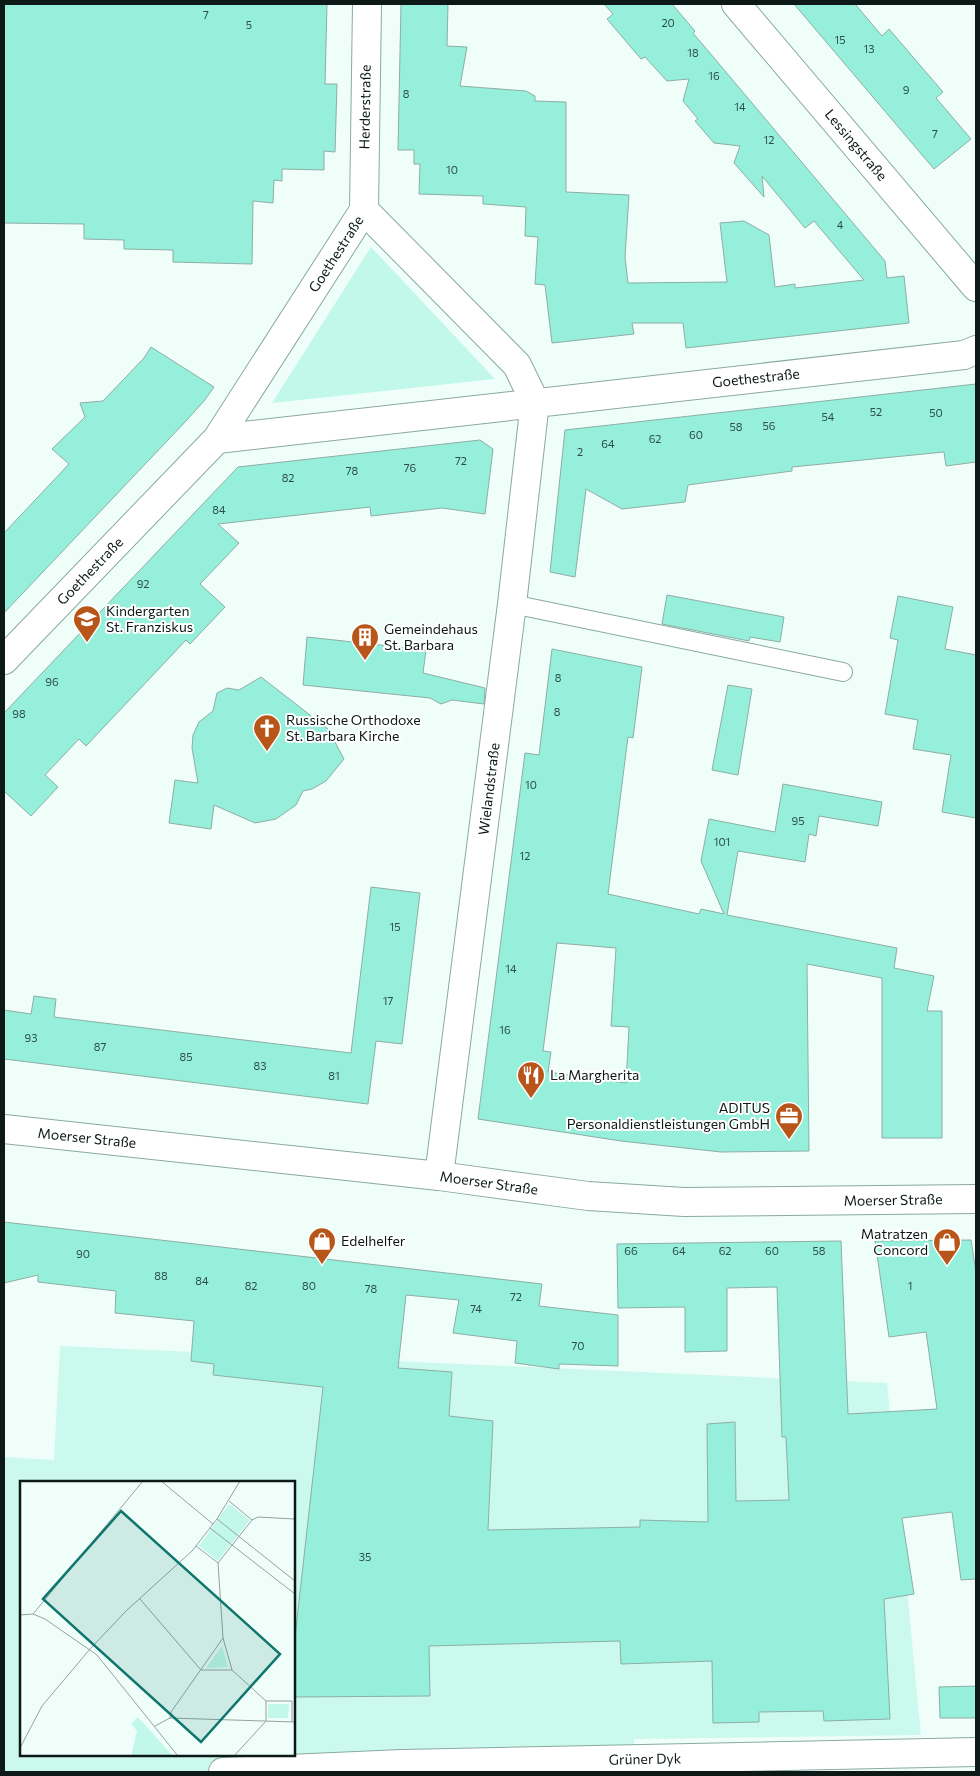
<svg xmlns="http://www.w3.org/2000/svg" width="980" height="1776" font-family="Commissioner,sans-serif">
  <rect width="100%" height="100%" fill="#f0fefa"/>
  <path fill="#ccf9ed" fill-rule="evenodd" d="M60 1346 887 1383 921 1735 634 1739 633 1772H4V1457L54 1460ZM21 1482H294V1755H21Z"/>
  <path fill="#c2f8ea" d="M371 247 495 379 272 403Z"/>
  <path fill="#96efda" stroke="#8daea5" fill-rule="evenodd" d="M4 4H327L325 84H337L335 152 324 151V170L282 169V181L274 180 273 203 253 201 252 264 173 262V250L124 249V240L84 239V224L4 223Z
    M401 4H448L447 46 467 47 460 86 526 91 535 96V101L566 102V192L629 195 625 257 628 283 727 282 720 223 744 221 769 235 775 287 795 284V288L864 280 814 221 805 228 762 176 764 197 734 163 740 146 714 143 695 121 698 119 683 101 689 79 667 81 645 57 641 59 607 19 613 14 604 4H672L695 31 693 33 885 261 887 278 904 276 909 323 686 348 683 323H632L634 334 552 343 545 285 535 284 538 237 525 236 526 207 483 204V196L419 194 420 164H414V150H398Z
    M794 4H855L882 36 889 29 943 92 936 98 971 139 934 169Z
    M151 347 214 387 204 401 186 421 4 613V533L69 464 52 449 85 417 80 403 103 401 144 358Z
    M976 384V462L946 466 944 452 792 467V471L688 485 685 502 622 509 586 489 575 577 550 572 565 430Z
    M480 440 493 449 485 514 442 508 371 516 370 507 218 524 239 543 200 584 225 607 190 644 186 640 86 746 79 739 45 775 58 787 31 816 4 791V713L238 467Z
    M667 595 784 617 780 642 750 637 749 641 662 624Z
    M898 596 953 607 945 649 976 655V818L942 812 951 755 913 749 918 720 885 714 898 640 890 638Z
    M307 637 426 650 423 673 485 688 484 704 452 700 441 704 430 698 303 685Z
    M552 649 642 667 633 738 628 737 608 894 699 914 701 909 724 914 701 861 709 819 775 832 783 784 882 802 878 826 819 816 816 836 809 834 805 862 738 851 727 915 897 948 894 968 934 976 927 1011H942V1138H882V978L807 964 809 1151 721 1152 621 1141 478 1119 525 753 539 755ZM557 943 616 948 611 1026 629 1027 626 1083 548 1072 551 1052 543 1051Z
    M261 677 328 729 344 759 326 781 312 789 303 791 296 805 276 819 255 823 214 805 211 829 169 823 175 780 198 783 192 748 193 735 199 722 213 711 217 693 227 688 239 690Z
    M728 685 752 689 738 775 712 770Z
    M371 887 420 893 402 1044 376 1041 368 1104 4 1059V1010L31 1014 34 996 56 999 54 1017 351 1053Z
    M4 1222 542 1284 539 1306 618 1315V1366L559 1364V1369L515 1363 517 1341 453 1333 459 1300 406 1295 398 1368 452 1372 449 1416 493 1421 488 1530 640 1527V1520L708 1522 707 1424 735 1422 736 1501 789 1500 786 1437H782L777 1287 727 1288V1351L685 1352V1307L618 1308 617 1244 841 1241 848 1414 937 1409 926 1332 889 1337 875 1241 971 1240 976 1272V1579L961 1580 952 1512 902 1518 914 1594 884 1599 890 1719 824 1721 823 1711 759 1712V1722L713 1723 712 1661 621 1664 620 1641 429 1646 430 1696 294 1697V1646L323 1387 213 1375 214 1364 191 1361 194 1321 115 1313 116 1291 38 1282V1275L4 1283Z
    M976 1686V1718H940L939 1687Z"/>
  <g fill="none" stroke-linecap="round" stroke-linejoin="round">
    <g stroke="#89aaa1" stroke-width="20">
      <path id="service" d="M512 604 843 672"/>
    </g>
    <g stroke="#89aaa1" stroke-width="30">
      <path id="minor" d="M736 4 976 287
        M364 210 517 365 535 402 512 604 439 1176
        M364 210 367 4
        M217 439 964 355 976 350
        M4 660 217 439 364 210
        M223 1772 402 1764 976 1752"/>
    </g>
    <g stroke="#89aaa1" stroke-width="30">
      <path id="secondary" d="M4 1129 439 1176 588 1196 684 1202 976 1199"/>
    </g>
    <use href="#service" stroke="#fff" stroke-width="18"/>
    <use href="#minor" stroke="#fff" stroke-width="28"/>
    <use href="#secondary" stroke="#fff" stroke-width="28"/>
  </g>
  <defs>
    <g id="school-pin" transform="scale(1.4375)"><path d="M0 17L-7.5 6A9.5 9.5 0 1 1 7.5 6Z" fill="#b8561a" stroke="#fff"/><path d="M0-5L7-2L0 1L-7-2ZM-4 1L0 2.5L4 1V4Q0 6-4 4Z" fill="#fff"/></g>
    <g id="building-pin" transform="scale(1.4375)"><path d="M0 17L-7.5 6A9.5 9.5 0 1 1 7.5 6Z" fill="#b8561a" stroke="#fff"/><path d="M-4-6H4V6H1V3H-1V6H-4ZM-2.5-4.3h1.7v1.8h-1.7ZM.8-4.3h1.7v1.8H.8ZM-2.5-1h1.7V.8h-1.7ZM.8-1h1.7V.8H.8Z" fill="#fff"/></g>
    <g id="church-pin" transform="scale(1.4375)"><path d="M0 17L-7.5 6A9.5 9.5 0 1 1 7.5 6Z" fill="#b8561a" stroke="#fff"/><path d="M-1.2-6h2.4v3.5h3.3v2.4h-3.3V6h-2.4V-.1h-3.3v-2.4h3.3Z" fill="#fff"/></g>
    <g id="restaurant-pin" transform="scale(1.4375)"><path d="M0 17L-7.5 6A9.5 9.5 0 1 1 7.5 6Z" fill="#b8561a" stroke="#fff"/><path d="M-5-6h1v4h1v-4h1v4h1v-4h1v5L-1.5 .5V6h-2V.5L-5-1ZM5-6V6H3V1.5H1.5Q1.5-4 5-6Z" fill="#fff"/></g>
    <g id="office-pin" transform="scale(1.4375)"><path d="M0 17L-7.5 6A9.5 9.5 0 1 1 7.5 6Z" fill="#b8561a" stroke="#fff"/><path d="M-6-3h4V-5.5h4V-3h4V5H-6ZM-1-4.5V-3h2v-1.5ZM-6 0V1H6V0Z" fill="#fff"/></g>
    <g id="shop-pin" transform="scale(1.4375)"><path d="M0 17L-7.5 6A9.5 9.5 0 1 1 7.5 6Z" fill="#b8561a" stroke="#fff"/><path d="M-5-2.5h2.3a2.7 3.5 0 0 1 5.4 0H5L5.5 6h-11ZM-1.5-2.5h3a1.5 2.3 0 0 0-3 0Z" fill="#fff"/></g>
  </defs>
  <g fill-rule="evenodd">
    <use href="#school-pin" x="87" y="619"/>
    <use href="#building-pin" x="365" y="637"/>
    <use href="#church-pin" x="267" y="728"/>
    <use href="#restaurant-pin" x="531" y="1075"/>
    <use href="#office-pin" x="789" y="1116"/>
    <use href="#shop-pin" x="322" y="1241"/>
    <use href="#shop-pin" x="947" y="1242"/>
  </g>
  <g text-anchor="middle" stroke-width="4" stroke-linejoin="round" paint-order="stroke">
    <g font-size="11" fill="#2e4e47">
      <text x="206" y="19">7</text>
      <text x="668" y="27">20</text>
      <text x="249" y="29">5</text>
      <text x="840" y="44">15</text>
      <text x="869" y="53">13</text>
      <text x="693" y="57">18</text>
      <text x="714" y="80">16</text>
      <text x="906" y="94">9</text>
      <text x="406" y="98">8</text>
      <text x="740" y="111">14</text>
      <text x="935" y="138">7</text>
      <text x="769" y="144">12</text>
      <text x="452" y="174">10</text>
      <text x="840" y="229">4</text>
      <text x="876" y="416">52</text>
      <text x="936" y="417">50</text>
      <text x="828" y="421">54</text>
      <text x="769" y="430">56</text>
      <text x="736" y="431">58</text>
      <text x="696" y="439">60</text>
      <text x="655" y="443">62</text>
      <text x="608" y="448">64</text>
      <text x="580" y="456">2</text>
      <text x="461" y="465">72</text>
      <text x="410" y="472">76</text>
      <text x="352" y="475">78</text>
      <text x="288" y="482">82</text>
      <text x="219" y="514">84</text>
      <text x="143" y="588">92</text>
      <text x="558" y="682">8</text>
      <text x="52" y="686">96</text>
      <text x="557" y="716">8</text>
      <text x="19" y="718">98</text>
      <text x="531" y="789">10</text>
      <text x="798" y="825">95</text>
      <text x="722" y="846">101</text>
      <text x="525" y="860">12</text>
      <text x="395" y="931">15</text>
      <text x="511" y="973">14</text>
      <text x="388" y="1005">17</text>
      <text x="505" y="1034">16</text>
      <text x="31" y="1042">93</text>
      <text x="100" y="1051">87</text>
      <text x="186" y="1061">85</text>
      <text x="260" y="1070">83</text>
      <text x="334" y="1080">81</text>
      <text x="631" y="1255">66</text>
      <text x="679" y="1255">64</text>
      <text x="725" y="1255">62</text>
      <text x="772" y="1255">60</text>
      <text x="819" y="1255">58</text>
      <text x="83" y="1258">90</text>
      <text x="161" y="1280">88</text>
      <text x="202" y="1285">84</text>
      <text x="251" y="1290">82</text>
      <text x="309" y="1290">80</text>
      <text x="910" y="1290">1</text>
      <text x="371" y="1293">78</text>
      <text x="516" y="1301">72</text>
      <text x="476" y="1313">74</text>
      <text x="578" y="1350">70</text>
      <text x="365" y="1561">35</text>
    </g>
    <g font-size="14" fill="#0c1916" stroke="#fff">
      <text transform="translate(365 107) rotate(-89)" y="5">Herderstraße</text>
      <text transform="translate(856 145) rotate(50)" y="5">Lessingstraße</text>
      <text transform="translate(336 254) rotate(-57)" y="5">Goethestraße</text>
      <text transform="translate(756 378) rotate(-6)" y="5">Goethestraße</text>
      <text transform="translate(90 571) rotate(-46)" y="5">Goethestraße</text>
      <text transform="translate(489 789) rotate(-83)" y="5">Wielandstraße</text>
      <text transform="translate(87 1138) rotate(6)" y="5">Moerser Straße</text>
      <text transform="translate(489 1183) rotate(8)" y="5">Moerser Straße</text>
      <text transform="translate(893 1200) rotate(-1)" y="5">Moerser Straße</text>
      <text transform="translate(645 1759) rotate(-1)" y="5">Grüner Dyk</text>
    </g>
    <g font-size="14" fill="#0c1916" stroke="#fff" text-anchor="start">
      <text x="106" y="616">Kindergarten<tspan x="106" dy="16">St. Franziskus</tspan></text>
      <text x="384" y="634">Gemeindehaus<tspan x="384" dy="16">St. Barbara</tspan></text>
      <text x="286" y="725">Russische Orthodoxe<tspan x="286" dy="16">St. Barbara Kirche</tspan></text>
      <text x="550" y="1080">La Margherita</text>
      <text x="770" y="1113" text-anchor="end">ADITUS<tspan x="770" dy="16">Personaldienstleistungen GmbH</tspan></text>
      <text x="928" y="1239" text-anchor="end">Matratzen<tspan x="928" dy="16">Concord</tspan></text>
      <text x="341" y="1246">Edelhelfer</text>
    </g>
  </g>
  <g transform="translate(20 1481)">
    <rect width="275" height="275" fill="#f0fefa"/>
    <path d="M209 23 230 39 198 80 179 65ZM202 165 208 186 186 187ZM248 223H269L268 237H248ZM118 236 127 246 153 275H111L117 250 111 243Z" fill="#c2f8ea"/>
    <path fill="none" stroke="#95a29f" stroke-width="1" d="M141 0 193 43M209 20 232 39M197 38 275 100M190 47 275 113M176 65 198 82M198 82 203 157 212 189M198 82 232 39 238 36 275 38M120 118 181 189H212M13 133 123 0M0 134 13 133 25 138 77 174 158 275M70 168 106 130 172 70 197 38 220 0M212 189 246 220M150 237 151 231 203 157M135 245 150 237 275 241M0 267 22 225 70 168M214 275 246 240V220H272V241"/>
    <path fill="#0f766e" fill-opacity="0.15" stroke="#0f766e" stroke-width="2.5" d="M101 30 260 173 181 261 23 118Z"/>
    <rect width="275" height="275" fill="none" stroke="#0c1916" stroke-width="2.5"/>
  </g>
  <rect width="980" height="1776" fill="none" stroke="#0c1916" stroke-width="10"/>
</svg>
